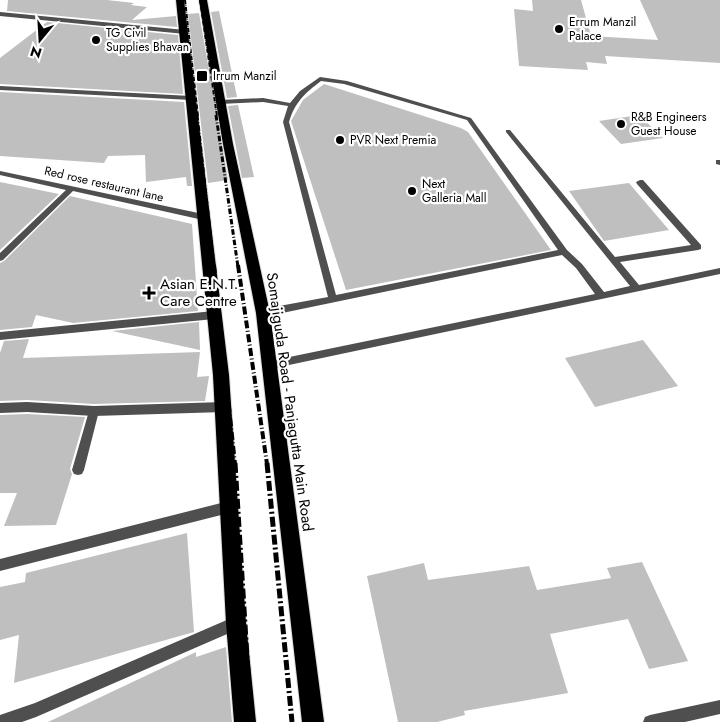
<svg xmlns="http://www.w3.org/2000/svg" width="720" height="722" font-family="Jost,sans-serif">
  <rect width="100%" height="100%" fill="#fff"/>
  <path fill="#bfbfbf" d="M8 0H107L134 3 131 5 147 7 132 20 176 16 177 27 7 11Z
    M532 0H581L591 36 658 40 640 0H720V63L605 56 607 64 586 62 588 70 519 66 514 9 533 11Z
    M219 11 237 97 227 98 211 12Z
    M199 13 228 180 208 183 188 14Z
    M47 22 178 35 183 94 0 84V58Z
    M324 84 461 128 468 132 551 250 346 290 291 121 303 100Z
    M0 92 184 102 192 186H187L186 177 146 182 145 155 108 156 104 163 0 156Z
    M238 105 254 177 242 178 228 106Z
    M639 115 663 138 621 144 599 121Z
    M0 182 59 194 0 250Z
    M629 183 669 230 604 241 569 191Z
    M70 196 192 224 198 311 73 323 36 315 32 327 0 330V263L4 261Z
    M199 322 200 350 112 331Z
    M29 339 23 358 200 352 197 377 209 376 205 401 94 404 27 400 0 401V353L4 341Z
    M643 340 678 386 595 407 565 358Z
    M27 414 85 417 70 469 72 474 56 525 4 526 17 493H0V415Z
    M187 533 194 632 14 683 19 635 0 640V587L25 582 26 573Z
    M642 562 688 661 649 669 628 619 550 634 568 693 464 711 465 715 437 722H398L367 576 424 563 428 580 529 566 537 590 611 578 607 568Z
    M226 647 232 722H48L196 652V657Z"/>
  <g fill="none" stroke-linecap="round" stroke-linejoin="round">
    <g stroke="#dbdbdb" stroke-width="2">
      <path id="highway" d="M176 0H184L229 375 246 623 256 722H234L226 623 213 375Z
        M199 0H207L233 144 270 313 324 722H302L256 313 223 144Z"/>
    </g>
    <path fill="#4f4f4f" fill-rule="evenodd" d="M320 77 347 81 471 118 567 250 582 264 604 292 630 286 506 132V130H510L615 257 691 245 637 184 636 182 640 180H643L701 245V249L698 250 620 262 639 285 720 268V274L270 369 266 368 265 365 266 362 270 361 595 294 576 268 562 255 263 317 260 316 258 313 260 310 263 309 328 297 283 122 288 106 263 102 220 104 217 102 220 100 263 98 290 103 300 91ZM321 81 344 84 467 120 558 250 336 295 289 122C295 102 305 93 321 81Z
      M214 311 219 315 214 319 0 340V332Z
      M94 406 98 408 99 411 84 470 82 474 78 475 74 474 72 470 89 411 90 408Z
      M229 501 233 503 235 507 233 511 229 513 0 571V559Z
      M236 616 241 618 243 623 241 628 36 717 22 722H0V715L35 703Z"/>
    <path fill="#4f4f4f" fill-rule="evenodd" d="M0 12 185 30 188 32 185 34 0 16Z
      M0 86 191 96 194 98 191 100 0 90Z
      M716 160H720V165L716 164Z
      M0 171 203 214 207 217 203 220 73 191 3 260 0 261V253L66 190 0 175Z
      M27 402 94 406 224 402 228 404 229 407 228 410 224 412 94 416 27 412 0 413V403Z
      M720 700V714L685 722H643L645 717 650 715Z"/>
    <use href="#highway" fill="#000" fill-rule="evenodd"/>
    <path stroke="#000" stroke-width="2" stroke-dasharray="4.5 1 0.5 1" stroke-linecap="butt" d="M185 0 198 116
      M200 0 217 116"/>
    <path stroke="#000" stroke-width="3" stroke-dasharray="5.5 2 1 2" stroke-linecap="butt" d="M197 115 214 267
      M216 115 238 267"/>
    <path stroke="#000" stroke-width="4" stroke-dasharray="8 2.5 1 2.5" stroke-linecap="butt" d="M214 265 235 464
      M238 265 267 464"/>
    <path stroke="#000" stroke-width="5" stroke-dasharray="10 3 2 3" stroke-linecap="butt" d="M235 463 251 722
      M267 463 292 722"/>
  </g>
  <g fill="#000" stroke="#fff" stroke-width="2">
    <circle cx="559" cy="29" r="5"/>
    <circle cx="96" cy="40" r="5"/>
    <rect x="196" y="70" width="12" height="12" rx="2.5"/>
    <circle cx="621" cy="124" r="5"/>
    <circle cx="340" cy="140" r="5"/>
    <circle cx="412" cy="191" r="5"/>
    <path d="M146.5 285.5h5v5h5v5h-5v5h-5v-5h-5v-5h5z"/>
  </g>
  <g text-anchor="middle" stroke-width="4.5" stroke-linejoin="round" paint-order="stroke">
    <g font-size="12" fill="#000" stroke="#fff" text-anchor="start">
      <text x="569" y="26">Errum Manzil<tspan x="569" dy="14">Palace</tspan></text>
      <text x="106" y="37">TG Civil<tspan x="106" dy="14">Supplies Bhavan</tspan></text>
      <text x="213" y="80">Irrum Manzil</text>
      <text x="631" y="121">R&amp;B Engineers<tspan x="631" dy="14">Guest House</tspan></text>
      <text x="350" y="144">PVR Next Premia</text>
      <text x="422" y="188">Next<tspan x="422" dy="14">Galleria Mall</tspan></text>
    </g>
    <g font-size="12" fill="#000" stroke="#fff">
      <text transform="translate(104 184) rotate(13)" y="4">Red rose restaurant lane</text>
    </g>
    <g font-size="15" fill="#000" stroke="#fff" text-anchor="start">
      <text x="160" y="289">Asian E.N.T.<tspan x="160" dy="17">Care Centre</tspan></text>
    </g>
    <g font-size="15" fill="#000" stroke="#fff">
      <text transform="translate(290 402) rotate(82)" y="5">Somajiguda Road - Panjagutta Main Road</text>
    </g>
  </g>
  <g transform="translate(40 40) rotate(198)" stroke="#ffffff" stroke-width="4" paint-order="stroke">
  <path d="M0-4L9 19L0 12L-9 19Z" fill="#000000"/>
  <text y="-8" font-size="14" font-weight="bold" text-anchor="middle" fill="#000000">N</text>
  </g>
</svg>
